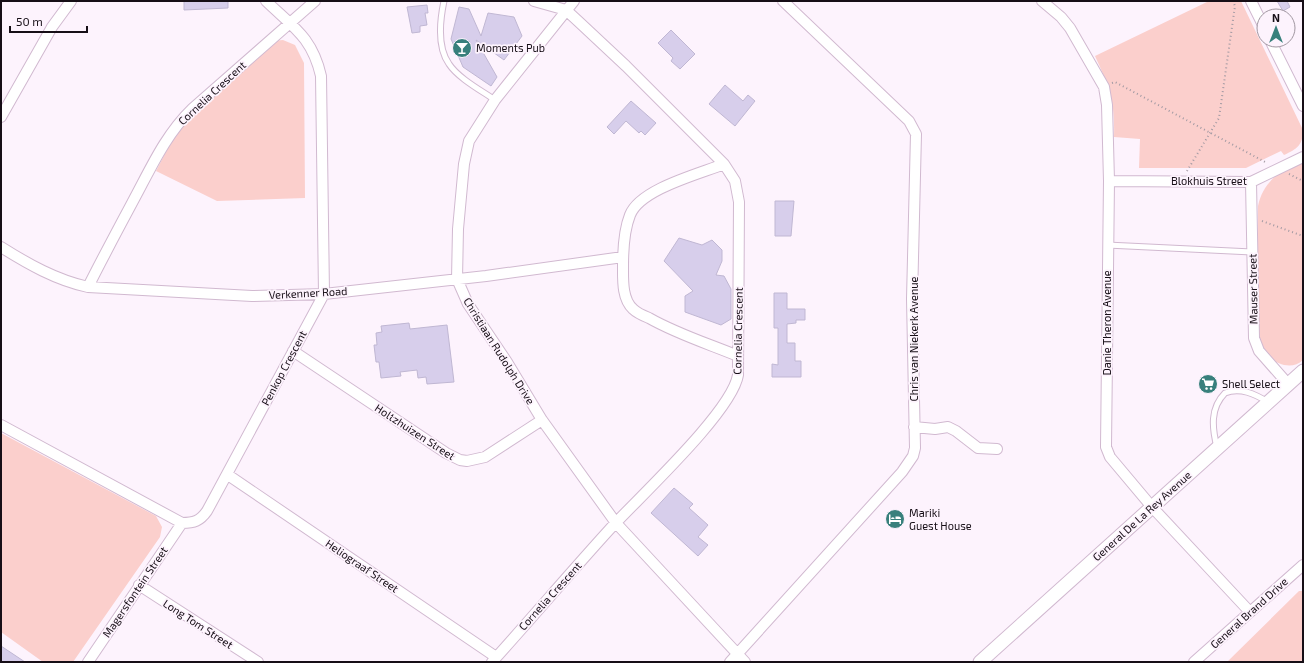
<svg xmlns="http://www.w3.org/2000/svg" width="1304" height="663" font-family="'Exo 2',sans-serif">
  <rect width="100%" height="100%" fill="#fdf3fd"/>
  <path fill="#fbcfcc" d="M1209 1H1241L1303 130C1303 145 1297 149 1284 155L1281 151 1246 168H1139L1140 139 1114 137C1115 100 1110 89 1095 56Z
    M283 40 295 45 304 63 305 198 217 201 156 171 181 123 272 41Z
    M1303 163V360C1291 372 1270 363 1263 349 1260 344 1260 336 1258 331V206C1263 182 1280 169 1303 163Z
    M1 433 156 516 162 527 160 537 73 662H43L1 632Z
    M1299 591H1303V662H1227Z"/>
  <path fill="#d7ceeb" stroke="#c0b7d3" d="M184 1H228V8L184 10Z
    M1277 1H1287L1290 7 1283 11Z
    M427 5 428 13H425L427 25 420 26V32L412 33 407 7Z
    M459 7 469 9 481 36 488 13 514 17 522 36 504 60 476 40 497 77 491 86 463 67 451 39Z
    M671 30 695 54 680 69 671 61 673 58 658 43Z
    M725 85 743 101 748 95 755 101 735 126 709 104Z
    M631 101 656 123 645 135 641 131 639 133 626 121 614 134 607 127Z
    M775 201H794L791 236H775Z
    M679 238 702 245 712 240 722 250V261L716 275 724 276 731 289V319L721 325 685 312V296L693 291 664 261Z
    M774 293H787V309H805V320H796V323L787 324V343H795V361H801V377H772V364L778 365V328H774Z
    M409 323 410 329 447 325 454 382 427 384 426 377 418 378 417 370 400 372 401 376 381 378 379 362H376L374 345H377L376 333 382 332 381 326Z
    M674 488 693 504 689 508 708 525 698 537 708 545 698 556 651 513Z
    M1 646 25 662H1Z"/>
  <g fill="none" stroke-linecap="round" stroke-linejoin="round">
    <g stroke="#d1b9d0" stroke-width="7">
      <path id="service" d="M444 1C440 20 437 47 449 64 458 78 482 91 495 100
        M1107 245 1252 252
        M1217 447C1212 428 1210 408 1225 393 1240 387 1255 394 1268 402"/>
    </g>
    <g stroke="#d1b9d0" stroke-width="12">
      <path id="minor" d="M574 1 495 100 469 141 464 164 458 229 457 279 468 304 507 362 542 420 616 523 745 662
        M1042 1 1061 17 1070 28 1104 87 1107 105 1109 181 1106 447 1110 457 1152 507 1250 612
        M1251 1 1264 27
        M1270 40 1303 106
        M1 117 52 27 71 1
        M724 164C699 174 640 189 630 215 624 230 623 250 623 266 623 280 622 299 633 309 637 313 644 316 649 318 677 334 709 344 738 356
        M1109 181 1251 182 1303 157
        M1251 182 1254 338 1259 351 1288 384
        M1 247C28 264 56 280 88 287L252 296 324 294 486 276 623 257
        M88 287C102 259 117 231 132 203 150 170 165 135 192 109L315 1
        M293 351 446 453 460 460 467 461 485 457 542 420
        M1 425 182 523C194 523 200 521 207 511L324 294 321 76C312 37 293 27 266 1
        M914 427 935 429 948 427 956 431 978 448 997 449
        M228 475 496 657
        M139 585 258 662
        M88 662 182 523
        M492 662C531 619 569 574 609 530 637 499 732 412 738 375L739 202 735 181 724 164 626 66 579 22 566 10 534 1
        M730 662 902 472 913 456 915 448 912 299 916 134 909 121 783 1
        M1194 662 1303 565"/>
    </g>
    <g stroke="#d1b9d0" stroke-width="15">
      <path id="tertiary" d="M980 662 1303 371"/>
    </g>
    <path stroke="#a39aa3" stroke-width="2" stroke-dasharray="1 3" stroke-linecap="butt" d="M1112 83 1115 82 1267 163
      M1187 171 1219 118 1235 6 1233 1
      M1289 174 1303 181
      M1262 221 1303 236"/>
    <use href="#service" stroke="#fff" stroke-width="5"/>
    <use href="#minor" stroke="#fff" stroke-width="10"/>
    <use href="#tertiary" stroke="#fff" stroke-width="13"/>
  </g>
  <defs>
    <g id="bar-disc" transform="scale(1)"><circle r="9.5" fill="#38807c" stroke="#fdf3fd"/><path d="M-6-5H6L.8 .8V4.5H3.5V6h-7V4.5H-.8V.8Z" fill="#fff"/></g>
    <g id="supermarket-disc" transform="scale(1)"><circle r="9.5" fill="#38807c" stroke="#fdf3fd"/><path d="M-6-5.5h2.5l.6 2H6L4.5 2H-2.5L-4.4-4H-6ZM-1.5 3.2a1.3 1.3 0 1 0 .1 0ZM3 3.2a1.3 1.3 0 1 0 .1 0Z" fill="#fff"/></g>
    <g id="hotel-disc" transform="scale(1)"><circle r="9.5" fill="#38807c" stroke="#fdf3fd"/><path d="M-6-4.5h1.5V1H6V5H4.5V3h-9V5H-6ZM-4 0a1.8 1.8 0 1 1 3.6 0ZM.5 0V-2.5h3Q6-2.5 6 0Z" fill="#fff"/></g>
  </defs>
  <g fill-rule="evenodd">
    <use href="#bar-disc" x="462" y="48"/>
    <use href="#supermarket-disc" x="1208" y="384"/>
    <use href="#hotel-disc" x="895" y="519"/>
  </g>
  <g text-anchor="middle" stroke-width="3.5" stroke-linejoin="round" paint-order="stroke">
    <g font-size="11" fill="#160e16" stroke="#fdf3fd" text-anchor="start">
      <text x="476" y="52">Moments Pub</text>
      <text x="1222" y="388">Shell Select</text>
      <text x="909" y="517">Mariki<tspan x="909" dy="13">Guest House</tspan></text>
    </g>
    <g font-size="11" fill="#160e16" stroke="#fdf3fd">
      <text transform="translate(212 93) rotate(-43)" y="4">Cornelia Crescent</text>
      <text x="1209" y="185">Blokhuis Street</text>
      <text transform="translate(1253 289) rotate(-91)" y="4">Mauser Street</text>
      <text transform="translate(308 293) rotate(-3)" y="4">Verkenner Road</text>
      <text transform="translate(1107 323) rotate(-90)" y="4">Danie Theron Avenue</text>
      <text transform="translate(738 331) rotate(-89)" y="4">Cornelia Crescent</text>
      <text transform="translate(914 339) rotate(-90)" y="4">Chris van Niekerk Avenue</text>
      <text transform="translate(499 351) rotate(58)" y="4">Christiaan Rudolph Drive</text>
      <text transform="translate(284 368) rotate(-62)" y="4">Penkop Crescent</text>
      <text transform="translate(415 432) rotate(33)" y="4">Holtzhuizen Street</text>
      <text transform="translate(1142 516) rotate(-42)" y="4">General De La Rey Avenue</text>
      <text transform="translate(362 566) rotate(34)" y="4">Heliograaf Street</text>
      <text transform="translate(135 592) rotate(-56)" y="4">Magersfontein Street</text>
      <text transform="translate(550 596) rotate(-48)" y="4">Cornelia Crescent</text>
      <text transform="translate(1249 613) rotate(-42)" y="4">General Brand Drive</text>
      <text transform="translate(198 624) rotate(33)" y="4">Long Tom Street</text>
    </g>
  </g>
  <rect width="1304" height="663" fill="none" stroke="#160e16" stroke-width="4"/>
  <g transform="translate(1276 28)"><circle r="19" fill="#fdf3fd" stroke="#a197a1"/>
  <path d="M0-3L7 15L0 10L-7 15Z" fill="#38807c"/>
  <text y="-6" font-size="11" font-weight="bold" text-anchor="middle" fill="#160e16">N</text>
  </g>
  <path d="M10 26v6h77v-6" fill="none" stroke="#160e16" stroke-width="2"/>
  <text x="16" y="26" font-size="12" fill="#160e16" stroke="#fdf3fd" stroke-width="3" paint-order="stroke">50 m</text>
</svg>
